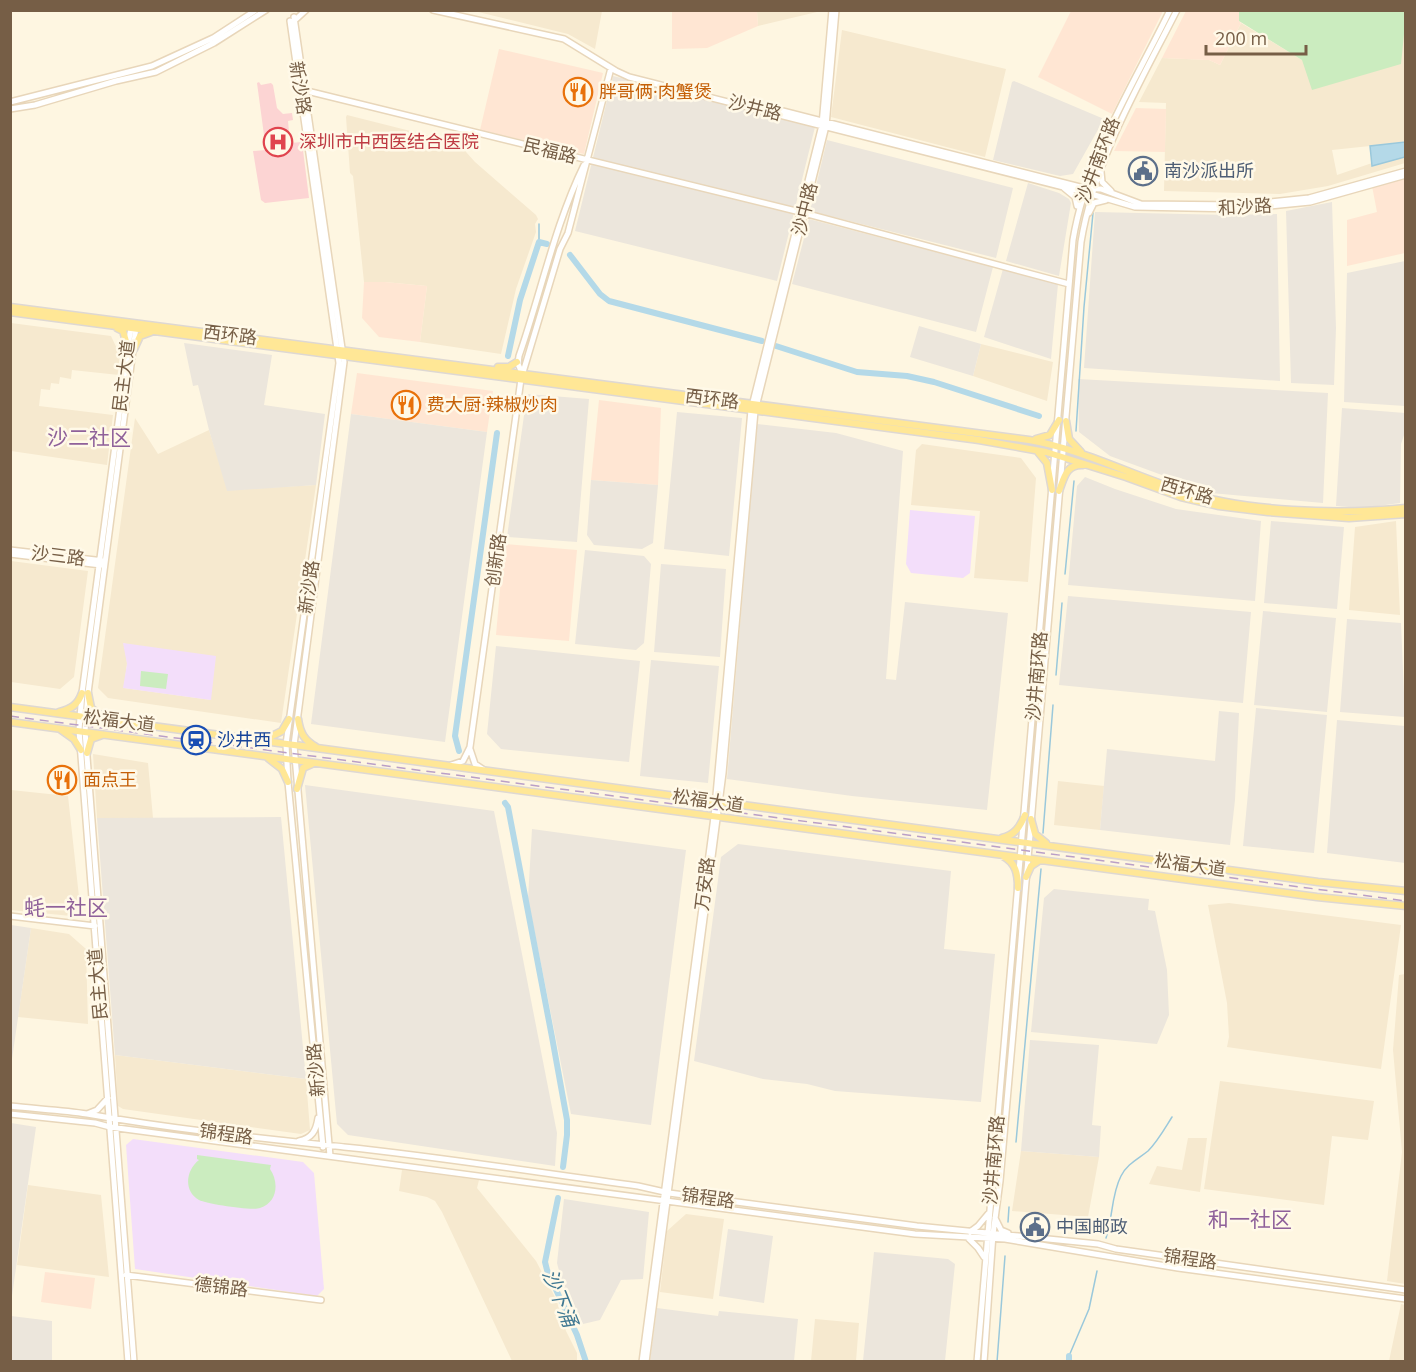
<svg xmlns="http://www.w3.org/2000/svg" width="1416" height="1372" font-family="'Open Sans','Noto Sans SC',sans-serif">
  <rect width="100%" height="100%" fill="#fef6e1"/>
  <path fill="#f6e9cf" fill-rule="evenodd" d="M474 11H602L595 49 568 34Z
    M757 11V10L818 11 817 12 758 26Z
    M1241 23 1302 60 1405 33V163L1328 186 1280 194 1164 191 1166 103 1139 102 1162 58 1209 60 1220 65ZM1370 146 1372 163 1337 175 1332 150Z
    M842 30 1006 69 985 157 831 117Z
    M347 115 458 143 475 162 536 215 538 219 535 224 536 232 516 289 501 354 420 342 427 286 385 282H364L353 176 350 173 346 117Z
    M11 323 111 336 120 355 119 375 72 370 71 379 60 377 59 384 51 383 50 390 41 389 39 406 113 415 107 465 11 451Z
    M981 344 1053 362 1047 401 973 376Z
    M135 418 158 454 209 430 228 490 316 485 281 723 108 698 98 688ZM124 643 211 700 124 688 127 663Z
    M922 444 1021 458 1036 478 1028 582 974 578 980 511 911 505 916 450Z
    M1396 521 1400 615 1349 610 1355 527Z
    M11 561 88 571 74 677 60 689 11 682Z
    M93 754 148 763 153 818H97Z
    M1058 781 1104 786 1100 830 1054 825Z
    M11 790 68 796 80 906 71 916 11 910Z
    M1229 903 1401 925 1381 1069 1227 1047 1229 1037 1227 1003 1208 905Z
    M31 928 69 934 86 949 88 1024 18 1017Z
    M1405 974H1406L1405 1284 1387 1281 1402 1152 1393 1050 1399 975Z
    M115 1055 306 1079 310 1130 301 1134 123 1109 118 1106Z
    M1220 1081 1374 1101 1368 1140 1332 1136 1324 1205 1204 1189Z
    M1188 1138H1207L1200 1192 1149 1184 1157 1166 1182 1170Z
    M1021 1151 1099 1157 1088 1217 1012 1211Z
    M402 1170 479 1180 477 1188 536 1261 556 1299 566 1331 577 1353V1361H512L442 1212 435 1201 427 1197 399 1191Z
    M28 1185 101 1195 109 1277 17 1265Z
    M686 1214 724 1219 713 1299 660 1292 667 1231Z
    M1401 1304 1405 1305V1361H1389Z
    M815 1319 859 1323 856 1361H811Z"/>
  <path fill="#ffe6d3" d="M672 11H757L758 26 707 48 672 49Z
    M1071 11H1163L1112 114 1038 77Z
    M1186 11H1239V21L1241 23 1220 65 1209 60 1162 58Z
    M499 49 603 73 584 154 480 130Z
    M1136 108 1166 109 1165 152 1114 151Z
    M1405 179V253L1347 266V220L1377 212 1372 186Z
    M364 282H385L427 286 420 342 379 337 362 318Z
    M357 373 493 391 487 432 351 414Z
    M599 400 661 408 658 485 591 480Z
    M504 544 577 550 569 641 496 635Z
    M45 1272 95 1278 91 1309 41 1302Z"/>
  <path fill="#ece6dc" d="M613 76 815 127 777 281 575 231Z
    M1014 81 1104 119 1073 174 1060 176 993 160 1012 82Z
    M827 140 1013 188 996 258 810 211Z
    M1028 183 1059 193 1069 199 1071 203 1059 276 1006 261Z
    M1332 202 1336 328 1334 385 1291 383 1286 211Z
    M1095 212 1229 215 1277 214 1280 381 1084 368Z
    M809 219 993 267 976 332 792 284Z
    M1405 261V406L1344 402 1347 273Z
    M1003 269 1058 284 1051 359 984 337Z
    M919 326 981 344 973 376 910 357Z
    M184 343 272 355 264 405 325 414 316 485 227 491 209 430 198 385 193 386Z
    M1078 379 1328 393 1323 503 1211 493 1110 456 1079 432Z
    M527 394 589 399 577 542 507 537Z
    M1342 408 1405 413V432L1401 444 1400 503 1363 508 1336 506Z
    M677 412 742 418 729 556 664 549Z
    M351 414 487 432 445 742 311 724Z
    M757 424 836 433 903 451 886 679 896 680 905 602 1008 613 987 810 852 796 727 779Z
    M1085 477 1115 489 1176 509 1261 521 1255 601 1068 585 1077 486Z
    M591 480 658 485 653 543 642 549 594 545 587 535Z
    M1271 521 1344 527 1337 609 1264 603Z
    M585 550 644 556 651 564 644 643 636 650 575 644Z
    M661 564 726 569 720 657 654 652Z
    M1068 596 1251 612 1243 703 1059 685Z
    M1263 611 1336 618 1327 712 1254 705Z
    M1347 619 1401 623 1405 717 1340 712Z
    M496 646 640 661 629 762 501 749 487 734Z
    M651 660 719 666 708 783 640 776Z
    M1256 708 1327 715 1314 853 1243 846Z
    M1219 711 1239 713 1235 800 1230 845 1100 830 1107 749 1215 761Z
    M1337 720 1405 726V863L1327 853Z
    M305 785 494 811 557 1133 555 1166 348 1135 337 1124Z
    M281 817 306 1079 115 1055 97 818Z
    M532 829 686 850 651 1125 571 1114 528 899Z
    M738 844 951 871 944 949 995 954 981 1102 835 1091 807 1084 763 1079 694 1061 721 857Z
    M1054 889 1149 899 1148 910 1155 911 1167 970 1169 1015 1157 1044 1031 1032 1044 898Z
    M11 925 31 928 11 1066 10 925Z
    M1030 1040 1099 1045 1092 1125 1101 1126 1099 1157 1021 1151Z
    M11 1123 36 1127 11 1303 10 1123Z
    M564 1199 649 1212 643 1279 621 1280 600 1320 583 1324 563 1286 557 1263Z
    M728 1229 773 1236 764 1303 719 1296Z
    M874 1252 948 1259 955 1264 945 1361H863Z
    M657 1308 718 1316 719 1311 798 1319 794 1361H650Z
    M11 1316 52 1321V1361H11Z"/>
  <path fill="#f3defa" d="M910 510 975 516 970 573 963 578 911 573 906 564Z
    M123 643 216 656 211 700 123 688 127 664Z
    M133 1139 303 1162 314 1173 324 1289 317 1296 135 1269 126 1145Z"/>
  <path fill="#fcd4d3" d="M259 82 261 85 271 83 273 85 277 108 283 114 292 113 293 120 288 121 290 143 302 142 309 198 265 203 261 200 253 151 266 150 257 83Z"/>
  <path fill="#cbecbf" d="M1239 11H1405V33L1404 34 1401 64 1312 90 1302 60 1239 21Z
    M141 671 168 674 166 689 140 686Z
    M197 1155 271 1165 270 1169C279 1182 278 1202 260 1208 252 1211 207 1204 199 1200 183 1191 186 1170 199 1160L197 1159Z"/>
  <path fill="#b4d9e8" stroke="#9ac8db" stroke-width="1.5" d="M1405 142V157L1372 166 1370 146Z"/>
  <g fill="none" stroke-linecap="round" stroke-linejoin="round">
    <path stroke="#9ac8db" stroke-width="1.5" d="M539 242V224
      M1076 431 1084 307 1093 213
      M1065 574 1074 481
      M1056 675 1062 603
      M1043 833 1053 705
      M1016 1142 1041 869
      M1008 1222 1009 1207
      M1106 1238C1113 1218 1111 1195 1121 1176 1127 1164 1138 1159 1148 1151 1158 1141 1165 1128 1172 1117
      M1069 1356 1089 1309 1097 1271
      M997 1362 1005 1256"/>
    <path stroke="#b4d9e8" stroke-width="6" d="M570 255 600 294 609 301 762 341
      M776 346 857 372 907 376 934 382 1039 416
      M508 356 520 300 539 242 547 244
      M459 751 455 736 497 433
      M505 803 508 807 552 1037 567 1120V1135L563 1167
      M558 1198 545 1262 547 1270 577 1335 586 1362
      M1069 1362V1356"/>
    <g stroke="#e8d6ba" stroke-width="8">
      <path id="secondary" d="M433 10 564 39 616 71 629 77 1091 194 1135 207 1241 209 1310 202 1406 175
        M294 17 344 362 294 745 330 1156
        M290 21 339 363 286 744 288 782 323 1147
        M294 21 306 10
        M303 90 804 213 1069 284
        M10 102 152 66 213 38 256 10
        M767 107 1084 188 1101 189 1141 204 1241 205 1309 198 1406 171
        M10 109 35 105 116 81 156 72 214 43 266 10
        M1101 172 1102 182 1111 191
        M1064 188 1075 197 1077 206
        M1089 213 1094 203 1106 200
        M522 373 518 364 519 356C541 293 555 224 584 165
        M10 550 104 561
        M10 554 101 565
        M470 749 475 764 484 770
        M451 765 463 761 470 747 521 379 560 249 568 233 611 68
        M10 916 95 926
        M10 1106C36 1109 62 1110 87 1114 172 1129 259 1138 344 1147 442 1157 540 1173 638 1186L669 1193 917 1226 1098 1244 1116 1249 1406 1290
        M10 1114 95 1123 110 1127 915 1234 1005 1239 1178 1268 1406 1299
        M87 1114 97 1110 108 1098
        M299 1141C312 1138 316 1131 318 1118
        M995 1218 1001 1230 1008 1233
        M970 1232 978 1226 988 1214
        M969 1239 978 1248 984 1257
        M126 1275 321 1300
        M128 1362 79 730 82 693 130 333 132 325
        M134 1362 85 731 88 693 136 327
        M642 1362 714 817 751 410 822 125 832 10
        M646 1362 723 773 755 411 826 126 836 10
        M977 1362 1073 240C1087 156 1133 86 1170 10
        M984 1362 993 1234 1000 1181 1013 1033 1081 242C1095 158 1139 85 1177 10"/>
    </g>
    <g stroke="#ded8d3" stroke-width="9">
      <path id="primary" d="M10 307 1029 440C1082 449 1131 475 1182 491 1246 512 1339 515 1406 508
        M10 312 979 440 1046 452 1126 477 1181 497 1219 506 1268 512 1349 518 1406 514
        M117 328 123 331 128 348
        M134 349 140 336 151 332
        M498 367H509L517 362
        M1066 421 1069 439 1081 452
        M1036 439 1050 435 1059 420
        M1038 452 1047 463 1052 490
        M1059 491C1064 478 1066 464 1083 465
        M88 693 91 708 104 718
        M10 707 1318 882 1406 891
        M59 712C71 709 78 705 82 693
        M298 719C300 733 304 740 316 747
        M10 722 1317 897 1406 906
        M60 729 74 739 81 750
        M266 739 282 731 289 719
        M87 753 91 739 102 735
        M268 758 282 769 288 782
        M297 789 303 768 312 764
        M1031 819 1035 834 1046 843
        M1002 838C1015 835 1020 827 1025 815
        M1003 856C1016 863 1018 874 1018 888
        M1026 877 1031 866 1040 860"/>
    </g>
    <use href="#secondary" stroke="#fff" stroke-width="5"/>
    <use href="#primary" stroke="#ffe796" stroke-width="6"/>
    <path stroke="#ba9fc7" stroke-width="1.5" stroke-dasharray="9 6" stroke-linecap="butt" d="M10 716 1406 901"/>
  </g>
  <defs>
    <g id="restaurant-ring" transform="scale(1.5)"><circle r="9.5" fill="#fff9e8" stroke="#e8710a" stroke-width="1.5"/><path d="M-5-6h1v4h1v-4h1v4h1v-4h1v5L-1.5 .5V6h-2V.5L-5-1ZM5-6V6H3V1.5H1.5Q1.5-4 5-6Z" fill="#e8710a"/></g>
    <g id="hospital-ring" transform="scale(1.5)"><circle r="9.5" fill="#fff9e8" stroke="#e0444e" stroke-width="1.5"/><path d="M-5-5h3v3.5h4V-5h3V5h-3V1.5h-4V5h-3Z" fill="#e0444e"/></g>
    <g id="civic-ring" transform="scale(1.5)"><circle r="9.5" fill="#fff9e8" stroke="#5c6f8a" stroke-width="1.5"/><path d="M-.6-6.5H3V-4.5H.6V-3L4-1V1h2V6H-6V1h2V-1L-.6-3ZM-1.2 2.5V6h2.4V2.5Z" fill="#5c6f8a"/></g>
    <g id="station-ring" transform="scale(1.5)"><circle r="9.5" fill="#fff9e8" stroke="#1a4fb4" stroke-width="1.5"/><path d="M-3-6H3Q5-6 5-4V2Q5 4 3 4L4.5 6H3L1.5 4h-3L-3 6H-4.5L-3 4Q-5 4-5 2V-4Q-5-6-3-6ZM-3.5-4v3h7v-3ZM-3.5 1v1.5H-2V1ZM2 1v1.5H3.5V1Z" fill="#1a4fb4"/></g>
  </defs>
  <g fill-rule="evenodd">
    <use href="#restaurant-ring" x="578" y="92"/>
    <use href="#hospital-ring" x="278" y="142"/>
    <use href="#civic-ring" x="1143" y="171"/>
    <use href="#restaurant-ring" x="406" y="405"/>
    <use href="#station-ring" x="196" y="740"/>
    <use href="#restaurant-ring" x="62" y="780"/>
    <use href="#civic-ring" x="1035" y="1227"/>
  </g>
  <g text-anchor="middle" stroke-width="5" stroke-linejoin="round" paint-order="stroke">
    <g font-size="18" fill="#765e46" stroke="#fff9e8">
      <text transform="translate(300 88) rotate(81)" y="6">新沙路</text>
      <text transform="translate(755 108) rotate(14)" y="6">沙井路</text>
      <text transform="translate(550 151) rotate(14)" y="6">民福路</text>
      <text transform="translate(1098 160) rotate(-69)" y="6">沙井南环路</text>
      <text transform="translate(1245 207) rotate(-3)" y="6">和沙路</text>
      <text transform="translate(805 209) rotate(-76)" y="6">沙中路</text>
      <text transform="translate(230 335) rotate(7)" y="6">西环路</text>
      <text transform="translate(124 376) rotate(-83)" y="6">民主大道</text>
      <text transform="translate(712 399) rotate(7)" y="6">西环路</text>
      <text transform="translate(1187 491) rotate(16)" y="6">西环路</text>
      <text transform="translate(58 556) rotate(7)" y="6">沙三路</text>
      <text transform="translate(496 560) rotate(-82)" y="6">创新路</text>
      <text transform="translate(309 587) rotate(-82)" y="6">新沙路</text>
      <text transform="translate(1037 676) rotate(-85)" y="6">沙井南环路</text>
      <text transform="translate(119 721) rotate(7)" y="6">松福大道</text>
      <text transform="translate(708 801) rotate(8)" y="6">松福大道</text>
      <text transform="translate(1190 865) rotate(8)" y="6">松福大道</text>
      <text transform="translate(705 884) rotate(-83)" y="6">万安路</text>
      <text transform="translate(98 984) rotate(-95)" y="6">民主大道</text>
      <text transform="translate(316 1070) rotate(-95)" y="6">新沙路</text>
      <text transform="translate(226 1134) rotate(8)" y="6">锦程路</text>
      <text transform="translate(994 1160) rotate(-85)" y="6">沙井南环路</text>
      <text transform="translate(708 1198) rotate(8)" y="6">锦程路</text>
      <text transform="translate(1190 1259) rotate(8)" y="6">锦程路</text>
      <text transform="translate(221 1287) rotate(7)" y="6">德锦路</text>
    </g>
    <g font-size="18" fill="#c56008" stroke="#fff9e8" text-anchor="start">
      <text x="599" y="98">胖哥俩·肉蟹煲</text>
      <text x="427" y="411">费大厨·辣椒炒肉</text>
      <text x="83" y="786">面点王</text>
    </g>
    <g font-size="18" fill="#be3a42" stroke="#fff9e8" text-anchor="start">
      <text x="299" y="148">深圳市中西医结合医院</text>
    </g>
    <g font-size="18" fill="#4e5e75" stroke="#fff9e8" text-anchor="start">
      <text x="1164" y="177">南沙派出所</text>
      <text x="1056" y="1233">中国邮政</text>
    </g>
    <g font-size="18" fill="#164399" stroke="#fff9e8" text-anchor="start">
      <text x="217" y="746">沙井西</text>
    </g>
    <g font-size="20" font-style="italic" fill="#417993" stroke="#fff9e8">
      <text transform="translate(560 1298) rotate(68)" y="7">沙下涌</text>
    </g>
    <g font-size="21" fill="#8f619a" stroke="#fff9e8">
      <text x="89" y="445">沙二社区</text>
      <text x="66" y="915">蚝一社区</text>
      <text x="1250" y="1227">和一社区</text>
    </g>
  </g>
  <rect width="1416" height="1372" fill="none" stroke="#765e46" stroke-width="24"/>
  <path d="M1206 45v9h100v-9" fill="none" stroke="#765e46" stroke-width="3"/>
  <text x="1215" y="45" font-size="18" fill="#765e46" stroke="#fff9e8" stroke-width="4.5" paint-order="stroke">200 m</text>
</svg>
